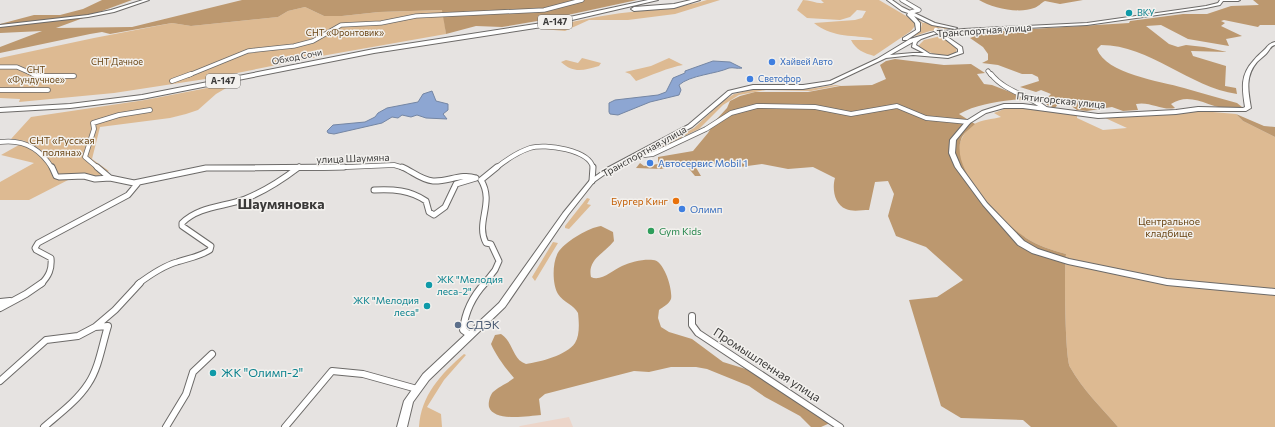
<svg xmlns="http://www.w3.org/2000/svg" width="1275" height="427" font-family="Commissioner,sans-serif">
  <rect width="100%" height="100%" fill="#e6e3e1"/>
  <path fill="#ecd5c9" d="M569 417 573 427H519L520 426Z"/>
  <path fill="#ddba92" d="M707 0H730H720L675 14 628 20H589L565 31 542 29C572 22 601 15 631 12 657 8 681 8 707 0Z
    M803 0C810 0 817 4 824 3L821 0H879L913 20 915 26 911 31 874 56C864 53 856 50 851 40H873L871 38C849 35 831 37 814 23L855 20 862 18 866 11 857 10 850 17 840 20 807 18 797 10Z
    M305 7 324 16H342L379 12 443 10 446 34 327 55 212 78 114 93 19 102 20 99 0 98V58L94 38 172 23 191 26 278 17 288 11Z
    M919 20 923 23 927 22 953 28 930 31 912 37 921 28 922 24Z
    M941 36 957 48 956 52C945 60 928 53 918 46L924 40Z
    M582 58 601 63 599 66C584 70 574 74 561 62L566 60 578 63Z
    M669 58 683 65C670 67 649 76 636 81L630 74 625 72 651 66Z
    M228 84V87L216 94 198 110 186 114 170 118 100 127 92 159 109 171 91 180 72 178 29 200H0V182L34 163 1 155 26 141 11 139 31 117 145 100Z
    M835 85H841L811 91 766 90 739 95 723 105 699 129 652 152 694 128 723 101 734 94 755 89H809Z
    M1024 108 1077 115V118L1103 130 1127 128 1103 117 1201 111 1236 114 1243 121 1275 137V427H1118C1102 408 1082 389 1070 367 1065 359 1064 269 1066 254 1052 250 1038 246 1026 238 1002 223 963 182 959 153 958 141 965 131 974 124 981 120 993 119 1001 117L994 113 1004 109Z
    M587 198 590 199 587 204 591 205 569 229 565 228V226Z
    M553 242 558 243 535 281 532 277Z
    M464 354 466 355 444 380 427 407 441 414 442 427H419C421 395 441 374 464 354Z"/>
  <path fill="#bc986f" d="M102 0H132L56 28 132 27 242 0H637L549 19 502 27 476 26 446 34 442 10 379 12 342 16H324L305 7 288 11 278 17 191 26 172 23 110 34 102 32 90 34 0 53V47L42 31 0 33V24L34 15H60L83 9Z
    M979 0H1083L1060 4 1045 1C1041 3 1038 7 1034 8 1019 14 992 8 979 0Z
    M1253 0H1275V25H1260L1258 27 1224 20 1221 21 1225 23 1221 26 1242 36 1226 39 1229 46 1188 39 1161 25 1146 26 1169 44 1178 47 1186 45 1204 47 1227 52 1191 51 1193 56 1226 66 1225 86 1236 88 1237 94C1189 87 1150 45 1101 45L1097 49C1106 74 1160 81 1184 88 1201 93 1219 98 1237 103L1242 107C1215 116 1195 88 1171 104L1175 108C1162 111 1150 101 1136 104L1138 110 1123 111 1112 107 1087 111 1077 110 1067 103H1059L1055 108 1047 105 1044 101 1051 94 1041 90 1036 92 1020 87 1039 81 1038 77 1032 74H1022L998 65 982 63 988 60V54L983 47 970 38 986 32 1129 23 1130 21 1183 14H1207L1231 6 1259 5Z
    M895 59 944 65 971 64 985 73 977 74 984 84 992 85 1031 100C1025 102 1018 99 1012 100 994 102 975 105 959 114L975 124C971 128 962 134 961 140 950 170 1003 223 1026 238 1038 246 1052 250 1066 254 1064 269 1065 359 1070 367 1082 389 1102 408 1118 427H1031L1023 420 961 418 941 406 909 300 937 297 963 280 926 247 896 236 888 216 894 194 888 181 875 182 869 210C862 210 852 212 846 209 834 204 832 188 835 178L813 167 788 169 762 164 740 167 704 163 695 166 701 176H695L685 164 661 169 636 168 640 163 644 166 658 164V157L693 151 708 133 715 121 727 108 730 101 740 96 755 92H808L840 86 872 85 886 79 880 65 886 61Z
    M1236 114 1264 126 1275 127V137L1243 121Z
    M601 226 613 232 614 241C605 253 587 259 591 277 601 282 613 270 622 266 631 262 643 259 653 260 664 260 673 290 671 299 669 304 663 307 659 310L658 318 661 327 669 332 692 339 723 362 749 370 830 423 821 427H811L800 416 765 397 749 386 707 369 696 367H671L649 372 634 371 545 394 539 399 541 415C528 416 494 422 489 407 488 403 490 395 493 392 498 387 508 383 514 378 506 369 495 354 491 344L495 335 501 334C514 343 512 359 526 364 540 362 567 355 575 343 580 335 579 322 578 313 574 305 563 302 558 294 552 284 552 261 559 251 568 240 588 228 601 226Z"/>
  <path fill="#8da6d2" stroke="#7486a4" d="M713 61 730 62 742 68C737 69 733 67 729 68 716 74 690 75 679 85L681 90 679 95 650 102 618 115 610 114 609 112V103L615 100 658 95 666 92 673 78 685 73V71Z
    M432 91 436 101 448 104V110L443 114 447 119 426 118 417 115 411 117 402 115 398 118 392 117 382 123 334 134 328 133 327 131 333 125 365 122 375 117 378 113 387 108 418 102 423 94Z"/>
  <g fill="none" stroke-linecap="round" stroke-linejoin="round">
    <g stroke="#6c6a68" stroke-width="5">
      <path id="street-far3" d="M902 0 919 10 911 12
        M0 67H17L35 75
        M988 71 991 75
        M189 75 248 51 294 46 313 41 341 25 381 23 416 16 544 10 582 0"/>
    </g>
    <g stroke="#6c6a68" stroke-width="5.5">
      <path id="street-far2" d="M33 74 37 76H74
        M991 74C1005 92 1029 95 1046 109
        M172 81 191 74
        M0 90H48
        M0 142C23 139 40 148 52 168
        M641 153 645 155 653 154 706 129 731 113 757 106 815 107 851 114 897 106 926 118 968 122
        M98 168 85 157 94 129 93 123 119 115 150 110
        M205 168H324L394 165 404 168
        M297 168 299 167
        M496 168C506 160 518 152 530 148 545 143 590 150 593 168"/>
    </g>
    <g stroke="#6c6a68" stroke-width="7">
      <path id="street-far1" d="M52 167 56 176 59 177 84 176 95 179 110 178 134 183 206 168 344 167
        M97 167 110 178
        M402 167C412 171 421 180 433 181 448 182 461 173 476 178
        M481 180 497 167
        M481 180C495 203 475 222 486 243L491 244 499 261 495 270 484 284
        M592 181 593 167
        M374 190C393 189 410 190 426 201L429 212 434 215 445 207 456 184 476 178
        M41 284C49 276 52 269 51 258L36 250 35 248 38 243 128 195 138 183
        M138 284C150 275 163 266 177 262 189 258 199 257 210 250L211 246 182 226V223C199 206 224 207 245 199 265 191 282 180 299 167"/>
    </g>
    <g stroke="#6c6a68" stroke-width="8">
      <path id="street" d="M0 302 10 301
        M0 308 26 294 42 283
        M692 316V325L698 333 840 427
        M95 327 115 310 140 283
        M470 335 463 330C465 312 472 297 485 283
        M0 381 46 340 78 336 95 327 108 326C102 345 99 368 88 384 77 401 59 414 44 427
        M166 427 186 394 193 372 212 354
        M285 427 332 371 363 374 417 389"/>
    </g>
    <g stroke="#6c6a68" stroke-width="2">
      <path id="secondary" d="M143 0H149L114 12 88 17 0 27V25L88 15 111 10Z
        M887 0H892L902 7 935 23 957 28 955 29 932 25 914 16 920 23V31L907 40H903V38L916 30 915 23 907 15 908 13 902 11Z
        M1220 0H1240L1238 1H1223L1220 5 1206 8 1087 25 964 31 935 34 921 39 917 42 916 45 930 54 948 56 958 52V49L944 38V37L946 36 962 47 963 53 948 58 913 55 886 58 831 84 803 89H753L732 93 692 127 611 170 594 182 568 215 505 307 429 380 413 402 407 427H397L404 401 423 374 499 303 563 213 590 180 607 168 688 125 728 91 753 85H803L830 81 877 59 910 39 934 32 964 29 1087 23 1206 6 1218 3ZM913 42 912 47 924 53H913L890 55Z
        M1275 42V45C1270 46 1270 50 1266 54 1263 57 1260 59 1257 62 1245 76 1248 91 1251 108L1246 111H1198L1176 114 1098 118 1023 108H1004L986 113 970 123 956 140 955 153 961 167 987 203 1024 241 1038 249 1069 259 1167 279 1275 289V295L1167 285 1068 264 1032 253 1018 245 983 205 955 167 949 153 950 140 966 121 982 111 1004 104H1023L1098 114 1176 110 1198 107 1243 108 1245 107C1242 88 1240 75 1254 60 1257 56 1260 54 1263 51 1269 46 1267 44 1275 42Z"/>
    </g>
    <g stroke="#6c6a68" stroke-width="2">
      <path id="highway" d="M648 0H658L542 27 374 53 142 99 70 108 0 112V108L70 104 142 95 374 49 542 23Z
        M691 0H700L674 8 634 11 631 9 634 7 674 4Z"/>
    </g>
    <use href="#street-far3" stroke="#fff" stroke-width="3.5"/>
    <use href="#street-far2" stroke="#fff" stroke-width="4"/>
    <use href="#street-far1" stroke="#fff" stroke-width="5"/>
    <use href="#street" stroke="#fff" stroke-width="6"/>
    <use href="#secondary" fill="#fff" fill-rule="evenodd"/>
    <use href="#highway" fill="#fff" fill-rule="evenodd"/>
    <g stroke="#6c6a68" stroke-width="6" stroke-linecap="butt">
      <path id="secondary-bridge" d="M936 30 946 37"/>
    </g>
    <use href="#secondary-bridge" stroke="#fff" stroke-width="4.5"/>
  </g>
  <g fill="#0f9aa8" stroke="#f3f1ee" stroke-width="1.5">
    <circle cx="1129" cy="13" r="4"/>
    <circle cx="429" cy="285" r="4"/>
    <circle cx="427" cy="306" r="4"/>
    <circle cx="213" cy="373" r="4"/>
  </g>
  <g fill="#3f7fe0" stroke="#f3f1ee" stroke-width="1.5">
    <circle cx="772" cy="62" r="4"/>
    <circle cx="750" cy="79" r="4"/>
    <circle cx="650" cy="163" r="4"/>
    <circle cx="682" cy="209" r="4"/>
  </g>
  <circle fill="#e8710a" stroke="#f3f1ee" stroke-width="1.5" cx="676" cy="201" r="4"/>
  <circle fill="#2e9e5b" stroke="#f3f1ee" stroke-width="1.5" cx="651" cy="231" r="4"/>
  <circle fill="#5c6f8a" stroke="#f3f1ee" stroke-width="1.5" cx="458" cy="325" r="4"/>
  <g text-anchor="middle" stroke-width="3" stroke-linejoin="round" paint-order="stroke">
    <g font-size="9" fill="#0d838f" stroke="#f3f1ee" text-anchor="start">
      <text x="1137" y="16">ВКУ</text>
    </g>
    <g fill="#f3f1ee" stroke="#72716f" stroke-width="1">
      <rect x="538" y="15" width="34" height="14" rx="3"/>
      <rect x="206" y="74" width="34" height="14" rx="3"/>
    </g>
    <g font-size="9" font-weight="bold" fill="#3b3a39">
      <text x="555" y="25">А-147</text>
      <text x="223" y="84">А-147</text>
    </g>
    <g font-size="9" fill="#694413" stroke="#f3f1ee">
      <text x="345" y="36">СНТ «Фронтовик»</text>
      <text x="117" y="65">СНТ Дачное</text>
      <text x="36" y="73">СНТ<tspan x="36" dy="10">«Фундучное»</tspan></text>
    </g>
    <g font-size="9" fill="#3b3a39" stroke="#f3f1ee">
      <text transform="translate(297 57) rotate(-11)" y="3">Обход Сочи</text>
    </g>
    <g font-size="9" fill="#366cbe" stroke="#f3f1ee" text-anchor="start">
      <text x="780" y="65">Хайвей Авто</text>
      <text x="758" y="82">Светофор</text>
    </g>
    <g font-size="10" fill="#3b3a39" stroke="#f3f1ee">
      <text transform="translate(984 30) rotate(-4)" y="4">Транспортная улица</text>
      <text transform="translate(1061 100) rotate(6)" y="4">Пятигорская улица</text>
      <text transform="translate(644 151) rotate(-29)" y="4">Транспортная улица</text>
      <text transform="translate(353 158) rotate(-2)" y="4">улица Шаумяна</text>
    </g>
    <g font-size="10" fill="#694413" stroke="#f3f1ee">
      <text x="62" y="144">СНТ «Русская<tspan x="62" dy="12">поляна»</tspan></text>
      <text x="1169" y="225">Центральное<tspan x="1169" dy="12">кладбище</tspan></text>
    </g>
    <g font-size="10" fill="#366cbe" stroke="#f3f1ee" text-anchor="start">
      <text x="658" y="167">Автосервис Mobil 1</text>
      <text x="690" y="213">Олимп</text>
    </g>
    <g font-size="10" fill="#c56008" stroke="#f3f1ee" text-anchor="end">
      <text x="668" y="205">Бургер Кинг</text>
    </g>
    <g font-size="10" fill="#27864d" stroke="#f3f1ee" text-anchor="start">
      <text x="659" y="235">Gym Kids</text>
    </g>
    <g font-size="10" fill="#0d838f" stroke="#f3f1ee" text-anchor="start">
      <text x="437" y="283">ЖК "Мелодия<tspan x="437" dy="12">леса-2"</tspan></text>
      <text x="419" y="304" text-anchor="end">ЖК "Мелодия<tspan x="419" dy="12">леса"</tspan></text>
    </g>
    <g font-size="12" fill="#4e5e75" stroke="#f3f1ee" text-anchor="start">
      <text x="466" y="329">СДЭК</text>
    </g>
    <g font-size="12" fill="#3b3a39" stroke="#f3f1ee">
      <text transform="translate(767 365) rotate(33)" y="4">Промышленная улица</text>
    </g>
    <g font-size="12" fill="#0d838f" stroke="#f3f1ee" text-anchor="start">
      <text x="221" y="377">ЖК "Олимп-2"</text>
    </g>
    <g font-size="14" font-weight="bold" fill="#3b3a39" stroke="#f3f1ee">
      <text x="281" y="209">Шаумяновка</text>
    </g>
  </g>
</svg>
